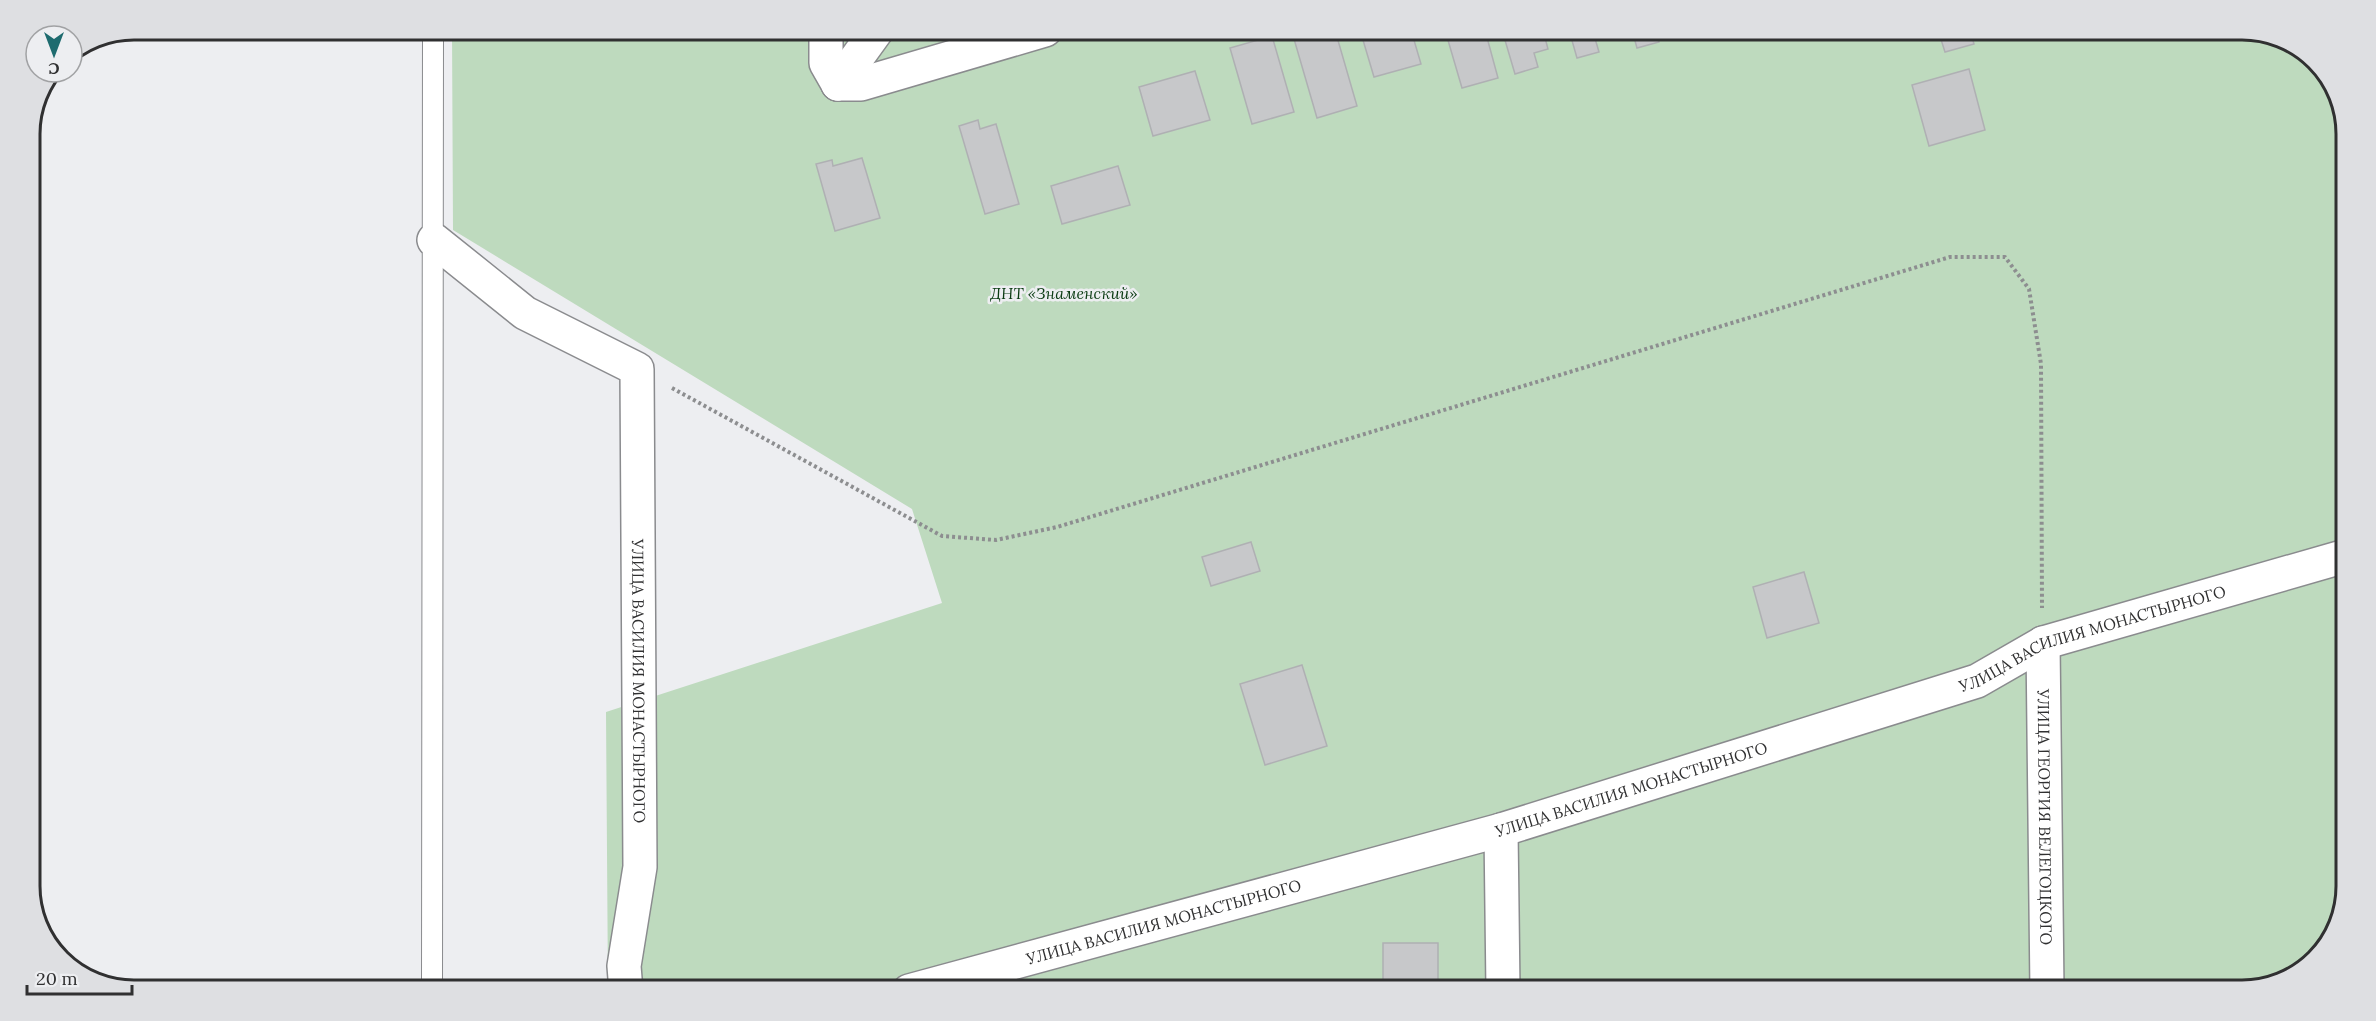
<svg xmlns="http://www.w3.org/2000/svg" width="2376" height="1021" font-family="Lora,serif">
  <rect width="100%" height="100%" fill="#edeef1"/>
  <path fill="#bedabe" d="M452 30H2241L2281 38 2325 71 2346 128 2338 926 2300 973 2242 991H608L606 712 942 603 912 509 453 230Z"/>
  <path fill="#c7c8ca" stroke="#afb0b3" stroke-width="1.5" d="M1299 30H1335L1357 106 1317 118 1292 32Z
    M1360 30H1411L1421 64 1374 77Z
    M1445 30H1485L1498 78 1462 88Z
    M1502 30H1543L1548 49 1534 53 1538 67 1515 74Z
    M1569 30H1608V31L1594 35 1599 52 1577 58Z
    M1632 30H1656L1659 42 1637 48Z
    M1938 30H1970L1974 44 1945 52Z
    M1272 36 1294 112 1252 124 1230 48Z
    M1969 69 1985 130 1929 146 1912 85Z
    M1195 71 1210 120 1153 136 1139 87Z
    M978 120 980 129 996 124 1019 204 985 214 959 126Z
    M862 158 880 218 835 231 816 164 832 160 833 166Z
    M1118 166 1130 205 1062 224 1051 186Z
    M1251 542 1260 571 1211 586 1202 557Z
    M1804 572 1819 623 1767 638 1753 587Z
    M1302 665 1327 746 1265 765 1240 684Z
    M1383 943H1438V991H1383Z"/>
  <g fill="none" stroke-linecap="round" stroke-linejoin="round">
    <g stroke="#8a8b8e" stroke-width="22">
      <path id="lane" d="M432 991 433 30"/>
    </g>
    <g stroke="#8a8b8e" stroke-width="36">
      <g id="street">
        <path d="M826 30V63L838 84"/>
        <path d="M838 84H861L1045 30"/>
        <path d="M838 84 877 30"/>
        <path id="s1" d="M434 240 525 313 637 369 640 867 624 966 626 991"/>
        <path id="s2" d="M2043 643 2047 991"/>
        <path d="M1501 830 1503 991"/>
        <path id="s3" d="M909 991 1501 830 1977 681 2043 643 2342 557"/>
      </g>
    </g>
    <path stroke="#8d8e90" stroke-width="4" stroke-dasharray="3 3" stroke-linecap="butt" d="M672 388 942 536 996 540 1057 527 1950 257H2005L2029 289 2041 364 2042 608"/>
    <use href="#lane" stroke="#fff" stroke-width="20"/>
    <use href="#street" stroke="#fff" stroke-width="33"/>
  </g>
  <g text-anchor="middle" stroke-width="5" stroke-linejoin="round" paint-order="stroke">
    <g font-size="16" font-style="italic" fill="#0a3b12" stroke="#edeef1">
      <text x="1064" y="299">ДНТ «Знаменский»</text>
    </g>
    <g font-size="16" fill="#303031" stroke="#edeef1">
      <text dy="6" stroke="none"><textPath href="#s3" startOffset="1236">УЛИЦА ВАСИЛИЯ МОНАСТЫРНОГО</textPath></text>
      <text dy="6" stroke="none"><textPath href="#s1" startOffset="554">УЛИЦА ВАСИЛИЯ МОНАСТЫРНОГО</textPath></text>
      <text dy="6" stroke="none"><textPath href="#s3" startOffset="750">УЛИЦА ВАСИЛИЯ МОНАСТЫРНОГО</textPath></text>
      <text dy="6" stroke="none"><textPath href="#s2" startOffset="174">УЛИЦА ГЕОРГИЯ ВЕЛЕГОЦКОГО</textPath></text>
      <text dy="6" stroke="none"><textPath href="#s3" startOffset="264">УЛИЦА ВАСИЛИЯ МОНАСТЫРНОГО</textPath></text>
    </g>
  </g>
  <path d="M0 0H2376V1021H0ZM134 40H2242A94 94 0 0 1 2336 134V886A94 94 0 0 1 2242 980H134A94 94 0 0 1 40 886V134A94 94 0 0 1 134 40Z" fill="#dedfe2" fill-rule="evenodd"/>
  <path fill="none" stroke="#303031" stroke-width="3" d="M134 40H2242A94 94 0 0 1 2336 134V886A94 94 0 0 1 2242 980H134A94 94 0 0 1 40 886V134A94 94 0 0 1 134 40Z"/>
  <g transform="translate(54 54) rotate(180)"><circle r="28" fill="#edeef1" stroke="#a1a2a4" stroke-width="1.5"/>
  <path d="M0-4.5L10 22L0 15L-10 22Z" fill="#1e6b6f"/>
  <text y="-9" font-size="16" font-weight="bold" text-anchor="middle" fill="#303031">С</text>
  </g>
  <path d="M27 985v9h105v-9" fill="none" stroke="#303031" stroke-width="3"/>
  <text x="36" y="985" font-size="18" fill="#303031" stroke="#edeef1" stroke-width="4.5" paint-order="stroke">20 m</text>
</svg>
